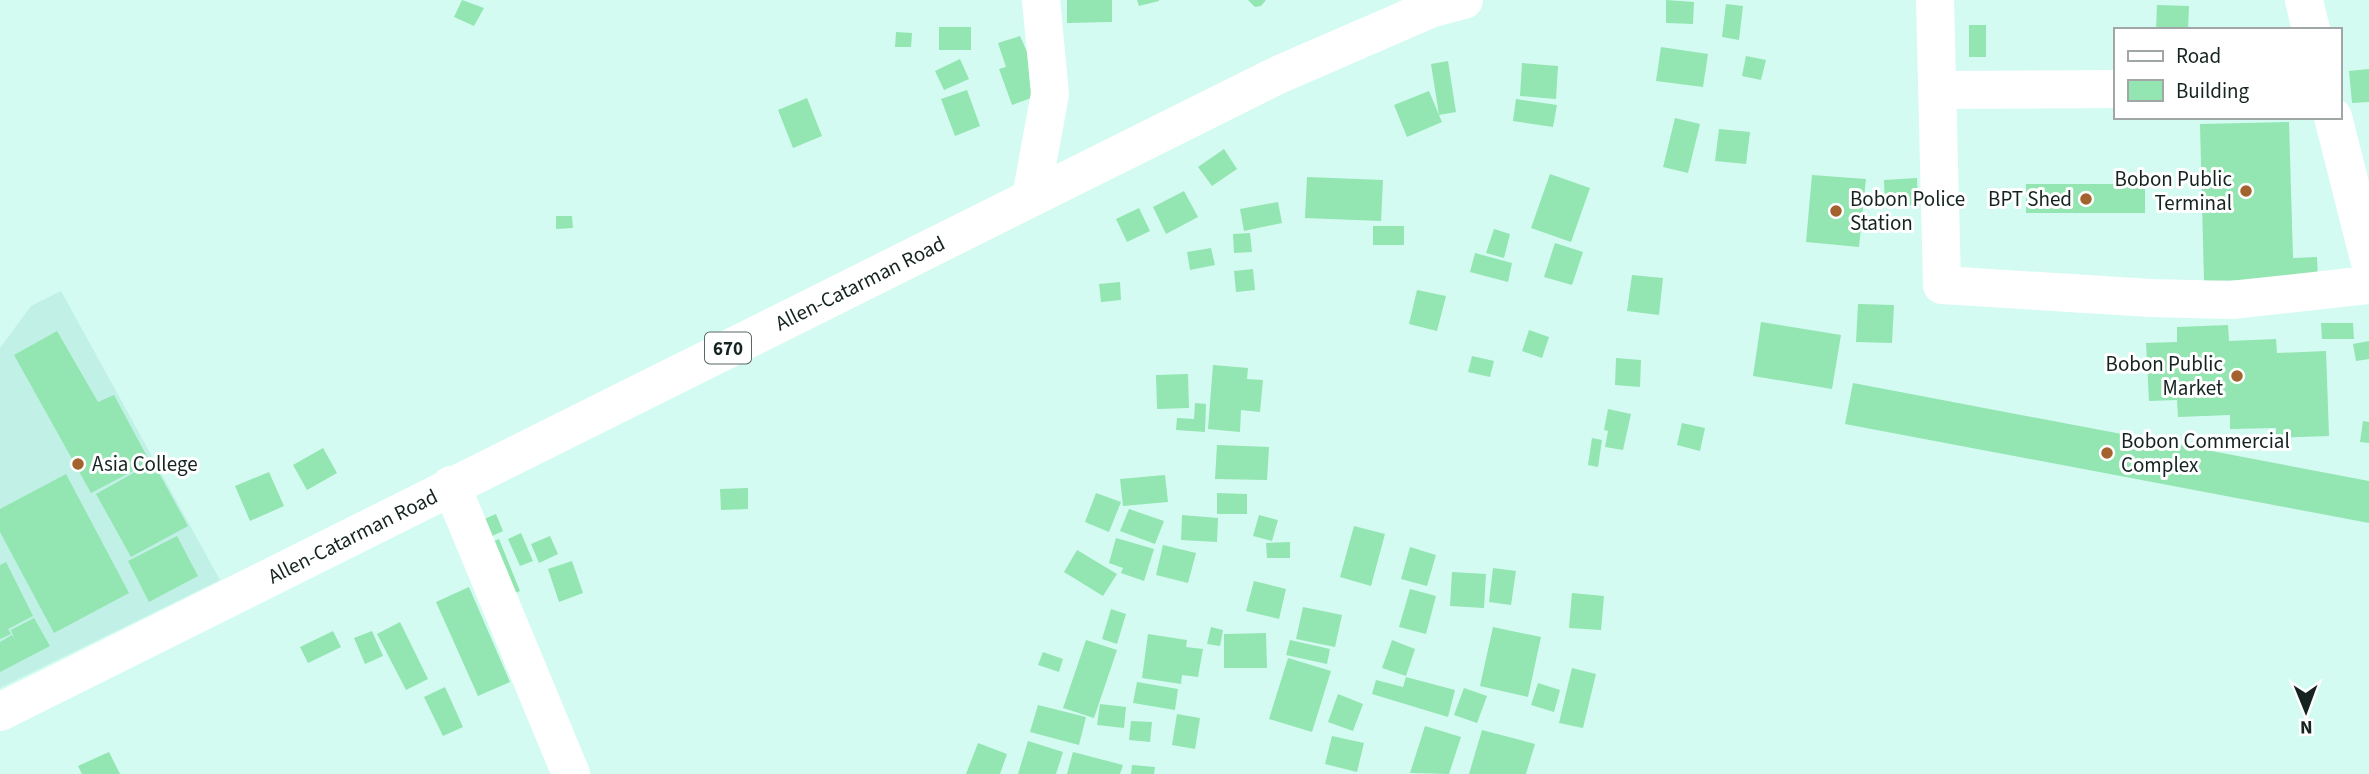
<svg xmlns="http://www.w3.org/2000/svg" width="2369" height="774" font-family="'Source Sans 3',sans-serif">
  <rect width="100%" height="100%" fill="#d4fbf2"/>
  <path fill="#c1f1e6" d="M61 291 220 580 0 688V348L31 306Z"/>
  <path fill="#93e5b1" d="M462 0 484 8 474 26 454 17Z
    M1067 0H1112V22L1067 23Z
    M1137 0H1159V1L1139 6Z
    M1248 0H1266L1261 6 1255 7Z
    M1666 0 1694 2 1693 24 1666 23Z
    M1726 4 1743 6 1739 40 1722 37Z
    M2157 5 2189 6 2188 30H2156Z
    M1969 25H1986V57H1969Z
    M939 27H971V50H939Z
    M896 32 912 33 911 47H895Z
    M1020 36 1045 93 1012 105 999 69 1006 67 998 43Z
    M1661 47 1708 54 1703 87 1656 81Z
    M1746 56 1766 60 1761 80 1742 76Z
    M960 59 969 79 944 90 935 71Z
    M1448 61 1456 112 1439 115 1442 122 1407 137 1394 105 1429 91 1439 115 1431 64Z
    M1522 63 1558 66 1556 99 1520 96Z
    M2369 69V102L2352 103 2349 71Z
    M967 90 980 126 955 136 941 99Z
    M807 98 822 136 793 148 778 110Z
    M1516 99 1557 105 1553 127 1513 121Z
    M1675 118 1700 124 1688 173 1663 167Z
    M2289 122 2293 258 2317 257 2318 279 2204 281 2200 124Z
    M1719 129 1750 132 1746 164 1715 161Z
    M1224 149 1237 169 1212 186 1198 167Z
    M1550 174 1590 188 1571 242 1531 228Z
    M1812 175 1866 179 1859 247 1806 242Z
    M1307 177 1383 180 1381 221 1305 218Z
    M1917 178 1918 205 1885 206 1884 180Z
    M2026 184H2145V213H2026Z
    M1184 191 1198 217 1166 234 1153 207Z
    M1278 202 1282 223 1244 231 1240 209Z
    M1139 208 1150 231 1127 242 1116 219Z
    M556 216H572L573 228 556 229Z
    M1373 226H1404V245H1373Z
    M1494 229 1510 234 1504 258 1486 253Z
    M1250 233 1252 252 1234 253 1233 234Z
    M1555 243 1583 252 1572 285 1544 277Z
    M1211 248 1215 265 1190 270 1187 252Z
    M1475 253 1512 263 1508 282 1470 272Z
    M1253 269 1255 290 1236 292 1234 271Z
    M1632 275 1663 278 1659 315 1627 311Z
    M1120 282 1121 300 1101 302 1099 284Z
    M1417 290 1446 296 1437 331 1409 324Z
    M1858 304 1894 305 1892 343 1856 342Z
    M1761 322 1841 335 1832 389 1753 376Z
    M2321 323H2353L2354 339H2322Z
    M2228 325 2229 341 2276 339 2277 353 2326 351 2329 436 2276 438V428L2230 429V415L2178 417 2177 400 2149 401 2146 343 2177 342V327Z
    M1529 330 1549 337 1542 358 1522 351Z
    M57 331 98 402 114 395 150 462 91 493 14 355Z
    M2369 341V359L2356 361 2353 344Z
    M1472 356 1494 361 1490 377 1468 372Z
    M1616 358 1641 360 1640 387 1615 385Z
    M1213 365 1248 368 1247 379 1263 380 1260 412 1241 410 1240 432 1208 429Z
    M1188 374 1189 408 1157 409 1156 375Z
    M1853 383 2369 481V523L1845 424Z
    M1195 403 1206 404 1205 432 1176 430 1177 418 1194 419Z
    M1608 409 1631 414 1623 450 1605 447 1608 431 1604 430Z
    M2363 421 2369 422V443L2360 442Z
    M1682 423 1705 428 1700 451 1677 445Z
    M1592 438 1602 440 1598 467 1588 465Z
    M1217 445 1269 447 1267 480 1215 479Z
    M323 448 337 473 307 490 293 465Z
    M153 462 188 526 131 557 96 494Z
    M269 472 284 506 250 521 235 486Z
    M66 474 129 593 54 633 0 532V509Z
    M1165 475 1168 502 1123 506 1120 479Z
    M748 488V509L721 510 720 489Z
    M1096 493 1121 502 1109 532 1085 522Z
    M1217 493 1247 494V514H1217Z
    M1129 509 1164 521 1155 544 1120 531Z
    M496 514 503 531 481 541 473 524Z
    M1182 515 1218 518 1217 542 1181 540Z
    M1259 515 1278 520 1272 541 1253 536Z
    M1354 526 1385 534 1371 586 1340 577Z
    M521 533 533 561 520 566 508 539Z
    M177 536 198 576 149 602 128 561Z
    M550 536 558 554 539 563 531 544Z
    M1116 538 1154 549 1144 581 1121 573 1123 568 1109 563Z
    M499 539 520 591 503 598 482 546Z
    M1290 542V558H1267L1266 543Z
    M1163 545 1196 553 1188 583 1156 575Z
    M1410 547 1436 555 1427 586 1401 579Z
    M1077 550 1117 574 1103 596 1064 572Z
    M572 561 583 593 559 602 548 569Z
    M6 562 33 616 8 629 11 634 0 639V565Z
    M1493 568 1516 571 1511 605 1489 602Z
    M1452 572 1486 574 1484 608 1450 606Z
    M1254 581 1286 589 1279 619 1246 611Z
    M469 587 510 682 478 696 436 602Z
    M1410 589 1436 596 1426 634 1399 627Z
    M1572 593 1604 596 1601 630 1569 628Z
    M1303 607 1342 615 1335 647 1296 639Z
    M1111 609 1126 614 1117 644 1102 639Z
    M34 618 50 646 0 672V642L12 635 15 640 11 630Z
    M400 622 428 679 406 690 377 634Z
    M1211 627 1223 630 1220 646 1207 644Z
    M1493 627 1541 637 1528 697 1480 686Z
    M333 631 341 647 308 663 300 647Z
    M372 631 383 656 365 664 354 638Z
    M1266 633 1267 668H1224V634Z
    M1148 634 1187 640 1186 647 1203 649 1198 677 1182 675 1181 684 1142 678Z
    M1086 640 1117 650 1094 718 1063 708Z
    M1290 640 1330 649 1327 664 1286 655Z
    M1392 640 1415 649 1406 676 1382 668Z
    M1043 652 1063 659 1059 672 1038 665Z
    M1288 658 1331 671 1312 732 1269 719Z
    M1572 668 1596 674 1583 728 1559 723Z
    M1406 677 1455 690 1448 717 1372 694 1376 680 1403 687Z
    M1137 682 1178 689 1175 710 1133 703Z
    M1538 683 1560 690 1554 712 1531 705Z
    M445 687 463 727 443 736 424 697Z
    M1464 688 1487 696 1477 723 1454 715Z
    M1338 694 1363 704 1353 731 1328 722Z
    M1100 704 1126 707 1124 728 1097 725Z
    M1038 705 1086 717 1079 745 1030 732Z
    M1177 714 1200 718 1195 749 1172 745Z
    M1131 721 1152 722 1150 742 1129 740Z
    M1425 726 1461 737 1449 774 1410 773Z
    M1482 730 1535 744 1526 774H1469Z
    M1332 736 1364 743 1357 772 1325 764Z
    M1028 741 1063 752 1056 774H1018Z
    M978 743 1007 754 1000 774H966Z
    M109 752 120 774H82L78 766Z
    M1073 752 1123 765 1120 774H1067Z
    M1132 765 1155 767 1154 774H1131Z"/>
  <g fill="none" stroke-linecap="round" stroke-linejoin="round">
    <path stroke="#fff" stroke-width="38" d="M1935 0 1942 285 2151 298 2231 300 2369 285
      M2304 0 2311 30
      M1937 90 2115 89
      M2333 117 2369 259
      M1031 197 1050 94 1041 0
      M451 485 571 774"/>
    <path stroke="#fff" stroke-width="38" id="s1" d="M0 712 1278 75 1430 9 1464 0"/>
  </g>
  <g fill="#a4622f" stroke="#fff" stroke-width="2.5">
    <circle cx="2246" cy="191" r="7"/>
    <circle cx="2086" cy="199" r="7"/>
    <circle cx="1836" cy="211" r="7"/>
    <circle cx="2237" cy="376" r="7"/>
    <circle cx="2107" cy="453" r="7"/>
    <circle cx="78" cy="464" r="7"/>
  </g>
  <g text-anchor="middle" stroke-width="6" stroke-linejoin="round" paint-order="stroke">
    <rect fill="#fff" stroke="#5b6664" stroke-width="2" x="705" y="332.5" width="46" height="31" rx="5"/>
    <g font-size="19" font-weight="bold" fill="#152421">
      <text x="728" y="355">670</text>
    </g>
    <g font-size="21" fill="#152421" stroke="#fff" text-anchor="end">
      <text x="2232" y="186">Bobon Public<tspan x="2232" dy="24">Terminal</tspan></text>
      <text x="1850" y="206" text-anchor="start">Bobon Police<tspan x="1850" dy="24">Station</tspan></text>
      <text x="2072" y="206">BPT Shed</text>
      <text x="2223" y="371">Bobon Public<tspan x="2223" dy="24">Market</tspan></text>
      <text x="2121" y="448" text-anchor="start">Bobon Commercial<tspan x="2121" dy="24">Complex</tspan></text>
      <text x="92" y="471" text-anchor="start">Asia College</text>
    </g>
    <g font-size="21" fill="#152421" stroke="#fff">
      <text dy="7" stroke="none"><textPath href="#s1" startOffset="961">Allen-Catarman Road</textPath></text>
      <text dy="7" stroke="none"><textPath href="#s1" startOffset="394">Allen-Catarman Road</textPath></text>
    </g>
  </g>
  <rect x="2114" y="28" width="228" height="91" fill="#ffffff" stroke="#a1a7a6" stroke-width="2"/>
  <rect x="2128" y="51" width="35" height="10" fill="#ffffff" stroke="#a1a7a6" stroke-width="2"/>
  <text x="2176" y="63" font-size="21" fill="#152421">Road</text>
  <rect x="2128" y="80" width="35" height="21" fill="#93e5b1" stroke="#a1a7a6" stroke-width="2"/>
  <text x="2176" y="98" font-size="21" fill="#152421">Building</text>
  <g transform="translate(2306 711) rotate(179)" stroke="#ffffff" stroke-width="5" paint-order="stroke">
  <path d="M0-5L12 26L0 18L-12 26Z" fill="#152421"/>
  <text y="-10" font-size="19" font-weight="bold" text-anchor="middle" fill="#152421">N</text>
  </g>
</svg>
